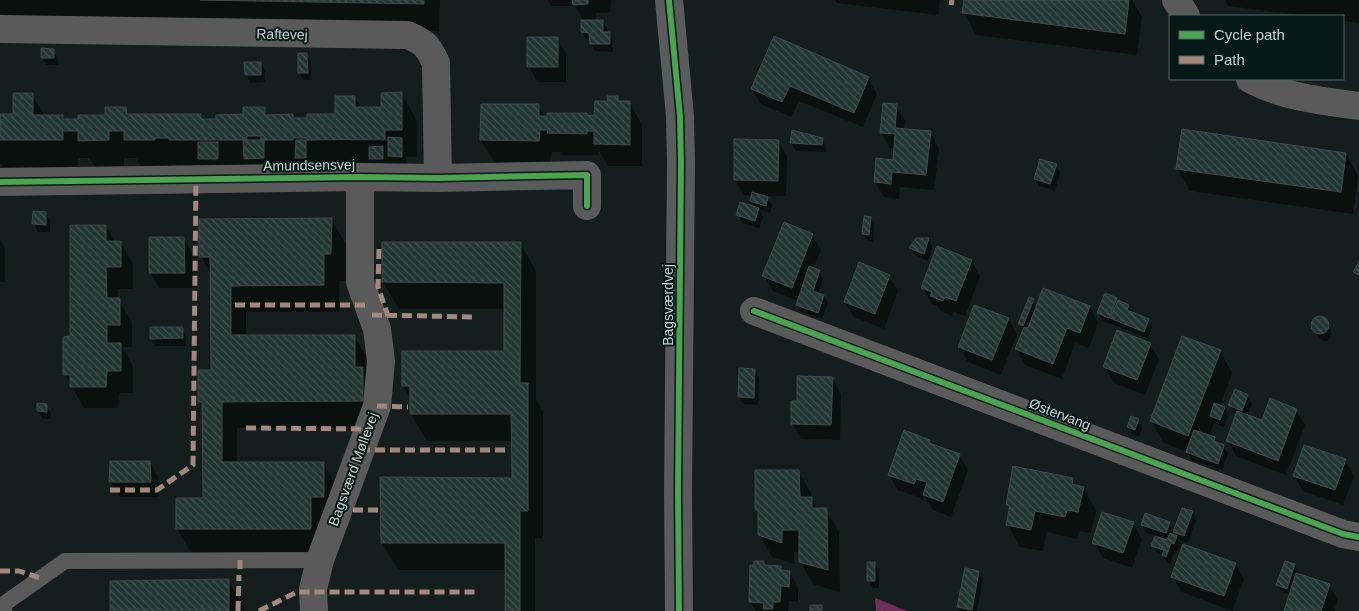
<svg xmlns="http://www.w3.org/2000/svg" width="1359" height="611" font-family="Helvetica,sans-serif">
  <defs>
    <pattern id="forest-crowns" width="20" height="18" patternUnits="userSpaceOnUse" patternTransform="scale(1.25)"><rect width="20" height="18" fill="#712d59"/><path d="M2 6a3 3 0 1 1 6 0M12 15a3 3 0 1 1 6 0" fill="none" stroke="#844b70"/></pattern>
    <pattern id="building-back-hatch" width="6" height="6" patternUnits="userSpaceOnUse" patternTransform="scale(1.25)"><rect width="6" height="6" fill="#223734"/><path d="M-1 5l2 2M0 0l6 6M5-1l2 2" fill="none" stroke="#415350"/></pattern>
  </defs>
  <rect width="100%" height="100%" fill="#141e1c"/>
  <path fill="url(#forest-crowns)" d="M875 598 907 611H876Z"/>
  <path fill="#0007" fill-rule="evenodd" d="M0 0H440L439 31 3 23 0 19Z
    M548 0H611L610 12 596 13V21H602L607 28 606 34H609L613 41V52L595 51 591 44V40H587L582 32 583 20 575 6H551Z
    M835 0H940L938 15 837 3Z
    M965 0H1132L1142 17 1137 55 976 35 964 13Z
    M1225 0H1359V23L1343 21V16H1309L1228 6Z
    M557 38 566 54V82H537L529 66Z
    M53 50 58 58V65H46L42 57Z
    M307 54 311 62V80H304L299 73Z
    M261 63 265 71V82L250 83 246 75Z
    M868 78 877 94 863 127 799 101 791 117 761 104 752 89Z
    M32 94 45 116H62L64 120H79L106 116 126 109 130 116 200 115 203 120H217L245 116 264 108 268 116H292L294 120 336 115 355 98 361 108H382L402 94 417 121V157H406V164H400V166L278 167 276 163H267V166L186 167 184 165H170V167H141L136 158H124V167H95L89 158H78V167H2L0 163V116L14 115ZM350 138H391V141H350Z
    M617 97 620 103H630L642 125V166H608L598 149 599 155H561L560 152H552L551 162H494L481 140 538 105 545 117H596L609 102Z
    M896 105 905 121 904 130 930 132 939 148 934 190 900 187 899 199 884 197 875 182 894 161 895 148H890L881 132Z
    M793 131 822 139 826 146V152L796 151 791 143Z
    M735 140 778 141 787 156 786 196H766L772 205 770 213 759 209 763 217 759 228 742 223 738 215 755 208 751 201 753 196 744 195 735 180Z
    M1346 154 1358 176 1353 214 1190 191 1177 169Z
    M1056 165 1060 173 1055 191 1040 186 1035 179Z
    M46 213 50 221V232H38L34 224Z
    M870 218 874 226 873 242 868 241 863 234Z
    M331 219 347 246 346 281H339V312H246V336H354L370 363 378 428H237V463H323L339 490 326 556H193L177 529 204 499V410L199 402 212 371 211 275 201 256Z
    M106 226 115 242H120L133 264V289H118V299L132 322V347H122L133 366V393H119L118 408H84L65 375 71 338Z
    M812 235 821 250 813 269 819 271 823 279 818 294 824 296 828 303 822 319 802 312 797 304 798 301 773 291 764 276Z
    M184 238 192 254 193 288H159L150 272Z
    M0 239 5 249V282H0Z
    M928 239 932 246 928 261 915 255 910 248Z
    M383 243H520L536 271V399L543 412V538H535V611H506V570H398L382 543 513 479V441H427L411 414V400L403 386 505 352V309H399L383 282Z
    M971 261 980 276 965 316 953 312 952 316 941 311 938 306 932 304 923 288Z
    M889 276 898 291 884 329 854 317 845 302Z
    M1044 290 1090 307 1098 323 1089 348 1075 343 1062 379 1025 365 1016 349 1024 331 1020 324 1033 300 1037 307Z
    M1116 299 1117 301 1128 306 1133 313 1148 320 1152 327 1148 338 1103 321 1098 313Z
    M1320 318 1326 320 1332 334 1329 340 1325 341 1319 339 1312 325 1315 320Z
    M1008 319 1017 334 1001 375 968 362 959 347Z
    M182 329 186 336V346H155L151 338Z
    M1150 344 1159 359 1145 395 1114 383 1105 367Z
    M1220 351 1232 373 1220 407 1224 408 1228 416 1224 427 1214 423 1209 437 1214 438 1217 443 1223 446 1228 453 1222 470 1192 460 1187 452 1164 443 1151 421Z
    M755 370 759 378 758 405 743 404 739 397Z
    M832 378 841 394 840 440 801 439 792 423 798 402Z
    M1247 396 1252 404 1247 416 1262 422 1296 410 1305 425 1286 475 1236 456 1228 440 1238 414 1234 412 1230 405Z
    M46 405 51 413 50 419H43L38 411Z
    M1138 420 1142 428 1139 437 1132 434 1128 426Z
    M929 441 931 445 959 455 968 470 951 517 933 510 924 495 923 499 898 490 889 475Z
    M1345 460 1354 476 1343 505 1303 491 1294 476Z
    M150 462 158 477 159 497H120L111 482Z
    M798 471 811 493V499L818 510H826L839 532 840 592 813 584 800 561V552H794V564L772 557 759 535V514L756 510Z
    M1072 479 1077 487 1083 488 1096 510 1091 533 1079 531 1077 539 1047 532 1043 551 1020 547 1008 525 1010 511 1007 505Z
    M1192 512 1196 520 1188 543 1178 539 1181 544 1178 551 1175 550 1170 564 1167 563 1163 556 1157 553 1152 546 1156 536 1147 533 1142 525 1169 523 1173 530 1172 535 1177 537 1174 532Z
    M1133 523 1142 539 1132 568 1103 558 1094 543Z
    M763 562 766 566 780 567 783 571 789 572 798 587V602L789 601 788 611H756L750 602Z
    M1285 562 1295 565 1299 573 1298 575 1329 585 1338 600 1334 611H1285L1290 595 1282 592 1277 585Z
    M875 564 879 571V588H873L869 581Z
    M1235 564 1244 579 1232 611 1182 592 1173 577Z
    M979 573 983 580 977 611H961L958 607Z
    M228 581 244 608V611H112Z"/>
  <path fill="url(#building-back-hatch)" stroke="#414947" d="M200 0H424V4Z
    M572 0H588V4L573 5Z
    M964 0H1129L1125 34 962 13Z
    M581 20H603V32H610V44H590L589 33 581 32Z
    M774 36 869 77 854 113 790 86 782 102 751 89Z
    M527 37H558V67H527Z
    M41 48 54 49V58H41Z
    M298 53H307L308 73H298Z
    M244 62H261V75H245Z
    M402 92V130H385V139L307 140V138H293V140H261V136H247V140H169V138H155V140H124V131H109V140L78 141V131H63V140H0V114H13V93H33V115H63V119H78V115H105V107H126L127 114H201V119H216V115L243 114V107H265V115L293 114V118H307V114H335V96H355V107H381V93Z
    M607 96H618V101H630V145L594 144V131H587V134L547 133 548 130H540L539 141 480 140 481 104H539V116H547V113H587V115L594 116 595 101H608Z
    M883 103 897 104 895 128 931 131 926 175 892 172 891 184 874 182 876 158 893 160 895 134 880 133Z
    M1182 129 1346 153 1341 192 1176 169Z
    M792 130 823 138 822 145 790 143Z
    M388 137 402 138V157L388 156Z
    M734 139 779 140 778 181 734 180Z
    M243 140H264V158L244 159Z
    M296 140H306V158H295Z
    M198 142H218V159H198Z
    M383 146V159H369V147Z
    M1040 159 1057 164 1050 184 1034 179Z
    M752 192 768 197 766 206 750 201Z
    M740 202 759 208 755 221 736 215Z
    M33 211 46 212V225L32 224Z
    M864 216 871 217 869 235 862 234Z
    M332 218 331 254H324V285L231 286V335H355V367H363V401L222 402V462H324V497H311V529H176V498H203L202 402H198V370H211L210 257H199V219Z
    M784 222 813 234 792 288 762 276Z
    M70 225H106V241H121V267H106L107 298H120V325H107V343H121V371H107L106 387H70V375H63V337L70 336Z
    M149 237H184L185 273H149Z
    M916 238H929L924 254 909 248Z
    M382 242H521L520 383H528V511H520V611H505V543H381L380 477 512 478 511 414H410V386H402V351H504V283L382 282Z
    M937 246 972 260 956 301 945 297 943 301 930 296 932 292 921 288Z
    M859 262 890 275 875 314 844 302Z
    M1359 262V275L1353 272Z
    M809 266 820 270 813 291 824 295 818 313 796 305Z
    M1043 288 1090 306 1080 333 1067 328 1053 364 1015 349 1024 327 1028 328Z
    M1105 293 1117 298 1109 318 1097 313Z
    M1029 297 1034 299 1023 326 1018 324Z
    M1118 300 1129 305 1127 310 1149 319 1144 332 1110 318Z
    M974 305 1009 318 992 360 958 347Z
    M1311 325a9 9 0 1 1 18 0a9 9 0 1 1-18 0Z
    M150 327H183V338L150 339Z
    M1117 330 1151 343 1137 380 1103 367Z
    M1182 336 1221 350 1188 436 1150 421Z
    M739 368 755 369 754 398 738 397Z
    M797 376 833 377 831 425 791 424V401H797Z
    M1235 389 1248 395 1242 411 1228 405Z
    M1270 398 1297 409 1278 461 1226 441 1237 411 1262 420Z
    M37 403 47 404V412L37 411Z
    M1214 403 1225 407 1220 420 1210 416Z
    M1131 416 1139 419 1135 430 1127 427Z
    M904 430 930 440 929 443 960 454 943 502 923 495 927 482 916 479 914 484 888 475Z
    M1194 430 1215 437 1214 441 1224 445 1218 464 1186 452Z
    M1304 445 1346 459 1335 490 1293 476Z
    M110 461H150L151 482H109Z
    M1013 466 1073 478 1072 484 1084 487 1078 512 1067 510 1065 517 1035 511 1031 530 1006 525 1010 506 1006 505Z
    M755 470H799L800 497H812V508H827L828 570 799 562V530H782V543L758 535V510H755Z
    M1182 508 1193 511 1184 536 1173 532Z
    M1102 512 1134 522 1123 553 1092 543Z
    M1145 513 1170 522 1166 533 1141 525Z
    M1170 533 1177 536 1174 544 1171 543 1166 557 1162 555 1164 550 1151 546 1155 536 1167 540Z
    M1183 544 1236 563 1224 596 1171 577Z
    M754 561H764V565L781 566V570L790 571 789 587 781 586 780 602H773V609H763L764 603 749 602 750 565H754Z
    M1285 561 1295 564 1287 589 1276 585Z
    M867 562H875V581H867Z
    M965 568 979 571 972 610 957 607Z
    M1296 573 1330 584 1321 611H1284Z
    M229 579V611H110V581Z
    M810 605H822V611H810Z"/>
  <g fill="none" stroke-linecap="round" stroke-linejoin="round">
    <path stroke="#5b5a5b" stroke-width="16" d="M4 611V604L65 561 320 560"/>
    <path stroke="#5b5a5b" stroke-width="28" d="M1176 0 1186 16
      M0 29 407 35C425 42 428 46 436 63L438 178
      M1250 79C1283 97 1322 101 1359 106
      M0 182 360 177 438 178 587 175V206
      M754 311 1343 534 1359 537
      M314 611 313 589 320 560 377 406 381 361 377 329 360 282V177"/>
    <path stroke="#5a5b5c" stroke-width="28" d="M669 0 680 116 681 164 678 491 679 611"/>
    <path stroke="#a5887d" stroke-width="5" stroke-dasharray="10 5" stroke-linecap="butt" d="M951 5 952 0
      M379 249 378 287 388 316
      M235 305H368
      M372 315 476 317
      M377 406 408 407
      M246 428 368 429
      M360 450H506
      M110 490H157L193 465 196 179
      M338 510H378
      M240 569V560
      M0 571H19L40 578
      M238 611 239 575
      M259 611 297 592H475"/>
    <g stroke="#061916" stroke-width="9">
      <path id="cycleway" d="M669 0 680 116 681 164 678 491 679 611
        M0 182 360 177 438 178 587 175V206
        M754 311 1343 534 1359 537"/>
    </g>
    <use href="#cycleway" stroke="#4ca352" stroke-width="6"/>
  </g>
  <g text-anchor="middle" stroke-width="4" stroke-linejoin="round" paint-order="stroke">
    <g font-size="14" fill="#c8d4d2" stroke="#061916">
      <text transform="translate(282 34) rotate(1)" y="5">Raftevej</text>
      <text transform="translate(309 165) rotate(-1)" y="5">Amundsensvej</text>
      <text transform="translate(668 305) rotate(-90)" y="5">Bagsværdvej</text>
      <text transform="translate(1060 414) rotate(21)" y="5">Østervang</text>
      <text transform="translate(353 469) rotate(-70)" y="5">Bagsværd Møllevej</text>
    </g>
  </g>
  <rect x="1169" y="15" width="175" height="65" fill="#061916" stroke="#546461"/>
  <rect x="1179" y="31" width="25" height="8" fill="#4ca352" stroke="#546461"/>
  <text x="1214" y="40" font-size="15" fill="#c8d4d2">Cycle path</text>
  <rect x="1179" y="56" width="25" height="8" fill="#a5887d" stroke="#546461"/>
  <text x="1214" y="65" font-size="15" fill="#c8d4d2">Path</text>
</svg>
